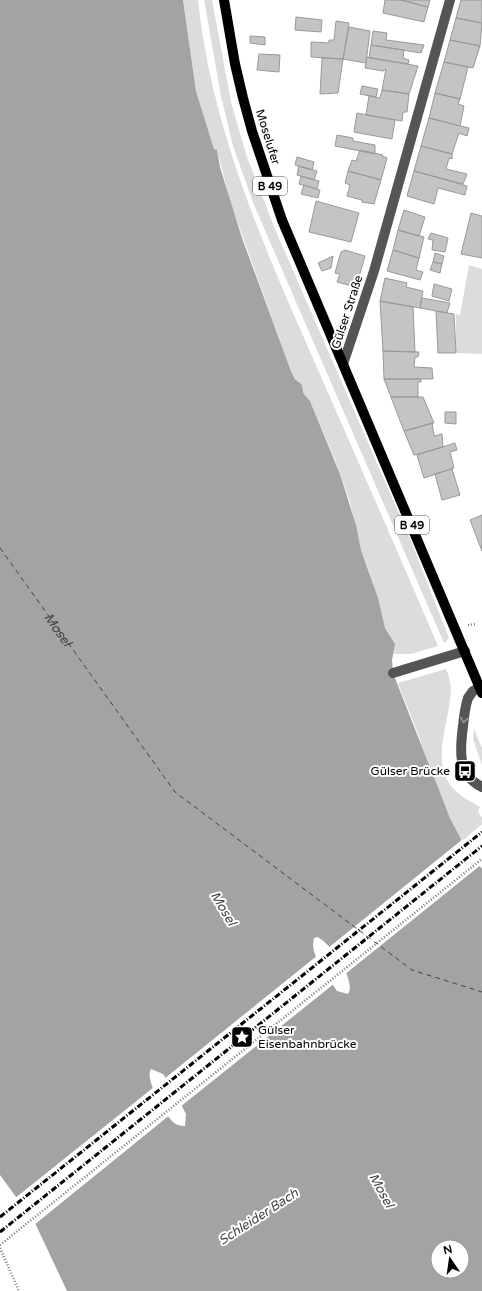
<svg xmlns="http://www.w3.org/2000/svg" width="482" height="1291" font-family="'Varela Round',sans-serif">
  <rect width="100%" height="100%" fill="#fff"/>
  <path fill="#dcdcdc" d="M183 0H198C212 132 266 252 319 372 359 463 399 555 438 646L411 654H393L395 644 385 628 370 574 361 550 350 502 336 462 310 401 303 394 300 384 295 378 291 371 232 207 217 150 214 149 196 91Z
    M204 0H212L231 102 247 157 275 229 413 546 449 638 444 643 254 205 233 146 221 96Z
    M469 265 482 269V354L456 353V314L460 315Z
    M446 669C449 676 451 683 451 690 450 720 430 761 452 787 459 796 470 801 480 807L478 811 482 818V824L462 841C443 807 431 771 418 734 412 717 404 700 398 683Z
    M474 729 482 748V765L473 739Z"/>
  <path fill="#a3a3a3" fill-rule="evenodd" d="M0 0H183L196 91 214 149 217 150 220 167 242 238 291 371 295 379 302 385 303 393 310 401 340 474 356 525 361 550 378 598 385 628 395 644 392 660 393 673 450 818 462 841 482 869V1291H67L35 1223 0 1175ZM317 937C330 942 357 981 348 994L337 991C328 976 309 956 314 938ZM151 1069 163 1074 174 1091 186 1114 185 1126C181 1126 176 1125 173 1122 165 1114 144 1079 151 1069ZM438 1247H462V1271H438Z"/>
  <path fill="#fff" d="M463 839 482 864 344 975 328 948Z
    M318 955 335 983 180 1107 164 1079Z
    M154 1087 171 1114 34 1225 14 1199Z"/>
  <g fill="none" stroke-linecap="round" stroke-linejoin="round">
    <path stroke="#444" stroke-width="1" stroke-dasharray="5 4" stroke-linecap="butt" id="s1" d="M0 548 175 792 412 970 482 992"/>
  </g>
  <path fill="#c4c4c4" stroke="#999" d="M385 0H401L428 7 424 22 383 13Z
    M401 0H430L428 7Z
    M461 0H482V23L456 18Z
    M296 17 322 20 321 32 295 30Z
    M456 18 482 23 480 46 450 40Z
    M336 21 349 23 343 59 311 57V42L329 43V40H334Z
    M349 27 370 31 366 63 343 59Z
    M373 31 387 33 386 40 424 45 421 53 371 45Z
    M250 36 265 37V45L250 43Z
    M450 40 480 46 473 68 444 62Z
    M371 45 404 50 403 58 409 60 408 64 369 58Z
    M259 54 280 55 279 72 257 70Z
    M367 57 418 66 409 94 382 90 386 69 383 71 365 68Z
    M322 58 343 59 338 93 320 94Z
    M444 62 468 67 460 99 435 93Z
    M362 86 378 89 376 97 360 94Z
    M382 90 409 94 407 112H403L402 121 366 115 369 96 380 98Z
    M435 93 460 99 458 104 464 106 460 126 429 118Z
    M357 113 395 120 392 139 354 132Z
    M429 118 469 128 467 136 459 133 452 154 421 146Z
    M337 135 353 138V141L375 145V154L335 146Z
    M421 146 452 154V159L449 158 446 169 467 174 463 184 414 171Z
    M360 150 383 155 382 156 387 158 381 180 348 171 352 160 356 161Z
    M297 157 314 162 312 170 295 165Z
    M299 166 317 171 314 180 297 175Z
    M348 171 381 180 374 204 362 202V200L347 196 350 185 345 183Z
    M414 171 467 186 465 195 438 188 434 204 407 196Z
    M301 176 319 181 317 189 299 184Z
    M304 185 320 190 318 198 301 194Z
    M316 201 359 213 351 242 309 232Z
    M404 210 425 217 419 236 398 230Z
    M471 213 482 216V258L461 254Z
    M398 230 424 237 419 258 393 250Z
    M431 233 448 238 445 252 432 250 433 240 428 239Z
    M345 250 365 256 356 287 337 282 340 274 335 273 341 252Z
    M393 250 419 258 416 270 423 272 420 280 387 271Z
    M435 253 444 256 442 264 433 262Z
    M333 256 331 268 322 271 318 263Z
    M433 262 442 264 440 273 430 270Z
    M385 278 407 283 406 287 423 291 420 308 380 301Z
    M434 284 452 289 449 301 432 296Z
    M422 298 450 303 447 313 420 308Z
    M380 301 413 307 415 352 383 351Z
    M436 311 454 314 456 353H438Z
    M383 351 419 352 418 357H415L414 367 432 368 433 379H384Z
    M384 379H421V382H418V397H391Z
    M391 397H423L434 423 404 431Z
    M445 412H456V424L445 423Z
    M432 423 434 436 442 434 443 447 414 455 404 431Z
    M455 443 457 450 450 452 454 468 424 478 417 455Z
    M452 469 460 495 442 500 435 474Z
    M482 515V551L470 520Z"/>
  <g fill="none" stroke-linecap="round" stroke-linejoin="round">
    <path stroke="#777" stroke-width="2.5" stroke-dasharray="1 2" stroke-linecap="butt" d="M468 625 476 624
      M0 1245 482 859
      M0 1248 19 1291"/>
    <path stroke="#555" stroke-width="10" d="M343 364 374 271 450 0
      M393 673 465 651
      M480 687 473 691 468 698C465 707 464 716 463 726 460 749 457 775 482 787"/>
    <path stroke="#000" stroke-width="10" d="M224 0 235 64 243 98 252 131 282 220 482 693"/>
    <path stroke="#000" stroke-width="3" stroke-dasharray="6 2 1 2" stroke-linecap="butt" d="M0 1217 482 832
      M0 1232 482 846"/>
  </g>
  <defs><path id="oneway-chevron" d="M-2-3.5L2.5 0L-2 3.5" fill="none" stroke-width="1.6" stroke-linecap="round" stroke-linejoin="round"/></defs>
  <use stroke="#999" href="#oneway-chevron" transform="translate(464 720) rotate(98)"/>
  <defs>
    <g id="bus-square" transform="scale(1.15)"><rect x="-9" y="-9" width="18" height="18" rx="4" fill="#000" stroke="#fff"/><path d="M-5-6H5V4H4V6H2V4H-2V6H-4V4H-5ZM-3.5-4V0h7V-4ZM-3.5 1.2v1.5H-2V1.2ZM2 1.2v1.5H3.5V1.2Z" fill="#fff"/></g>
    <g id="sight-square" transform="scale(1.15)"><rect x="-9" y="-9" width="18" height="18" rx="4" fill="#000" stroke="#fff"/><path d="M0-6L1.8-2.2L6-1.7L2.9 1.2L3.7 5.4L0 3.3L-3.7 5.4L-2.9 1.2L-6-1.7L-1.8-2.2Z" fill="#fff"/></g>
  </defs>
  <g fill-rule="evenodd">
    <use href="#bus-square" x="465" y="771"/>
    <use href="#sight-square" x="242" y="1037"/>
  </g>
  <g text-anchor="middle" stroke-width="4" stroke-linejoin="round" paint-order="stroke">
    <g fill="#fff" stroke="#4c4c4c" stroke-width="1">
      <rect x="253" y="177" width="34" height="18" rx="3"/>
      <rect x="395" y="516" width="34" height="18" rx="3"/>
    </g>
    <g font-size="11" font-weight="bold" fill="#000">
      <text x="270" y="190">B 49</text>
      <text x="412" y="529">B 49</text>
    </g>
    <g font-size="12" fill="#000" stroke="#fff">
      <text transform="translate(268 137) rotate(73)" y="4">Moselufer</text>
      <text transform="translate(347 312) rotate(-72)" y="4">Gülser Straße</text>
    </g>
    <g font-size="12" fill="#000" stroke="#fff" text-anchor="end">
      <text x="450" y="775">Gülser Brücke</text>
      <text x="258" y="1034" text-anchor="start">Gülser<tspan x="258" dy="14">Eisenbahnbrücke</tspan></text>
    </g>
    <g font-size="13" font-style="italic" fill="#444" stroke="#fff">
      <text dy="5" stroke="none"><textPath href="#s1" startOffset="100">Mosel</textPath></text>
      <text transform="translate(224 908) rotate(59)" y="5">Mosel</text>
      <text transform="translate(382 1190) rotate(61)" y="5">Mosel</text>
      <text transform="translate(258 1216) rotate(-33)" y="5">Schleider Bach</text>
    </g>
  </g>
  <g transform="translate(450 1259) rotate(347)"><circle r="19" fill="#ffffff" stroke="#999999"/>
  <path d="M0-3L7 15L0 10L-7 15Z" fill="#000000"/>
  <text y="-6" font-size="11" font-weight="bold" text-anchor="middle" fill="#000000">N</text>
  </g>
</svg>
